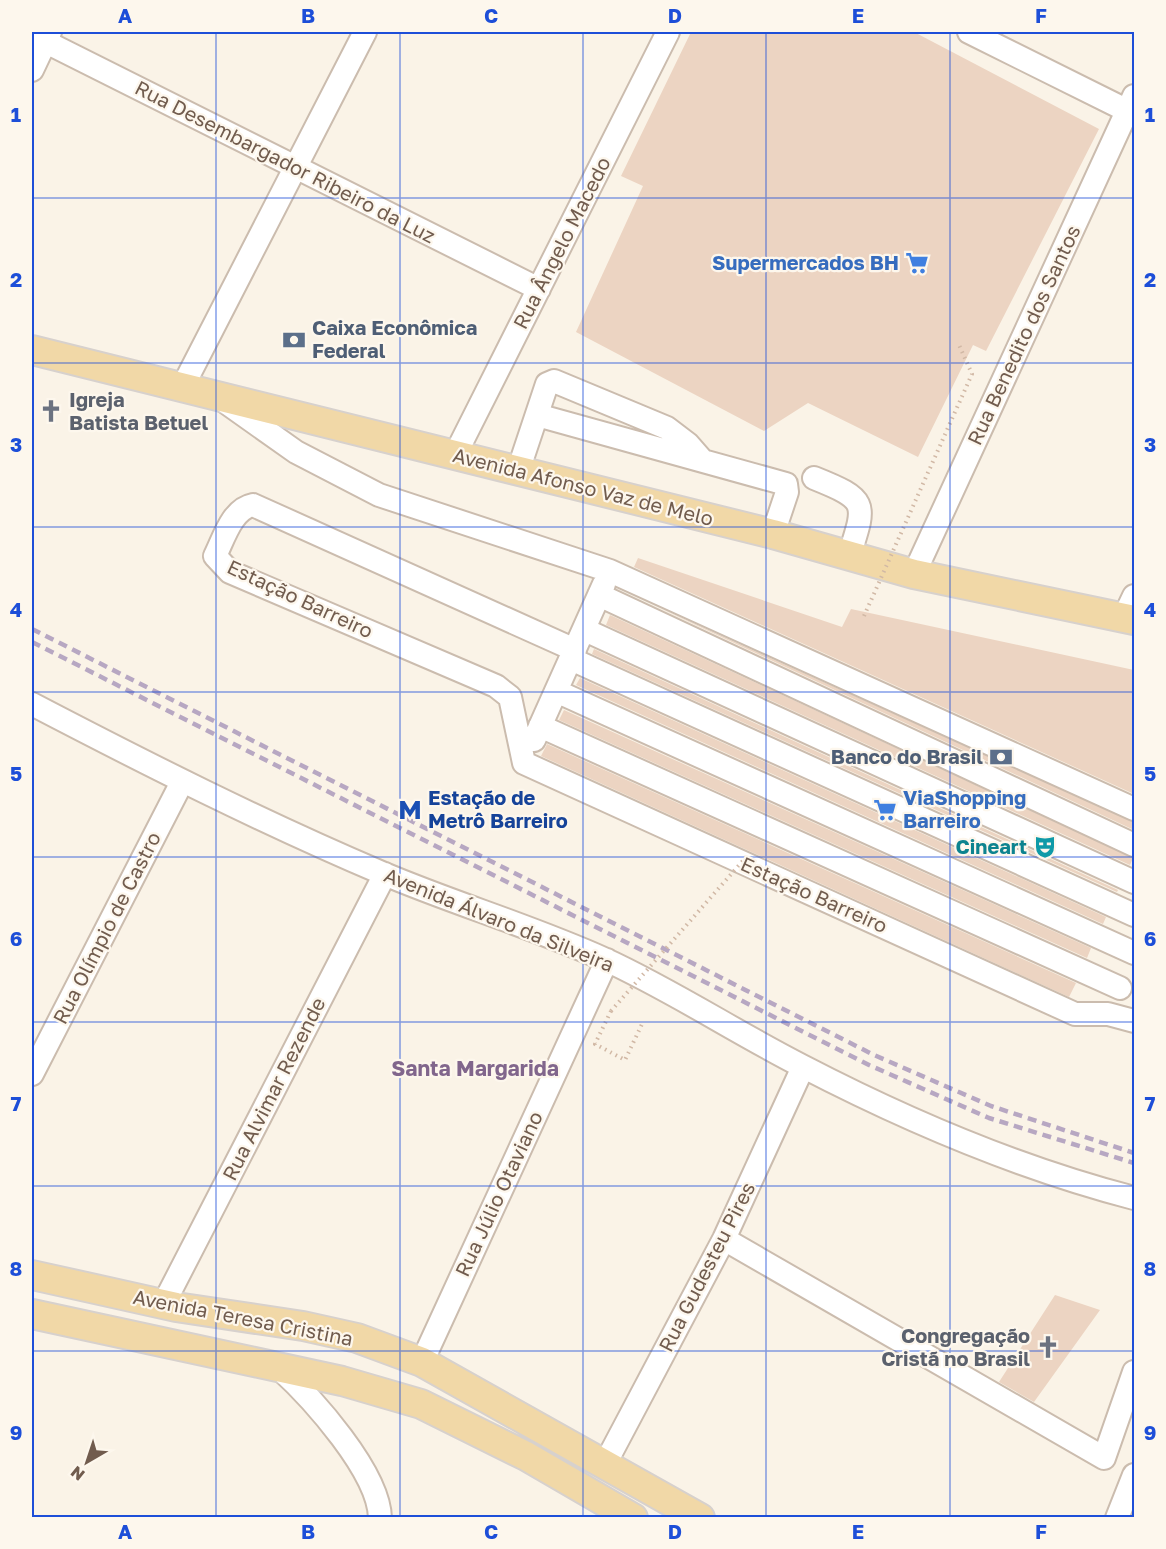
<svg xmlns="http://www.w3.org/2000/svg" width="1166" height="1549" font-family="'Golos Text',sans-serif">
  <rect width="100%" height="100%" fill="#faf3e7"/>
  <path fill="#ecd4c2" d="M691 32H914L1099 129 986 351 973 345 918 457 808 403 764 431 576 332 643 186 621 176Z
    M638 558 842 627 851 609 1134 670V794L634 567Z
    M655 606 1134 822V830Z
    M610 615 1133 858 1130 865 606 625Z
    M594 649 1118 890 1117 892 592 654Z
    M580 678 1106 917 1103 924 576 685Z
    M564 710 1091 948 1087 958 559 720Z
    M547 744 1076 983 1069 997 541 756Z
    M1055 1295 1100 1310 1034 1402 999 1382Z"/>
  <g fill="none" stroke-linecap="round" stroke-linejoin="round">
    <g stroke="#cbbcae" stroke-width="26">
      <path id="minor" d="M969 32 1134 114
        M32 35 539 289
        M32 70 50 32
        M183 386 365 32
        M224 401 296 452 379 495 610 571 1134 809
        M537 415 786 484 787 492 773 534
        M455 455 668 32
        M518 471 547 384 554 381 667 428 688 444 702 460
        M814 478C869 500 866 503 849 556
        M914 574 1134 96
        M599 595 1134 845
        M1124 617 1134 596
        M585 630 1134 882
        M571 659 1134 915
        M556 691 1134 953
        M32 704C147 764 262 822 382 873 455 904 531 926 604 959 672 990 735 1032 802 1066 908 1121 1018 1168 1134 1198
        M540 726 1120 988
        M534 740 604 584
        M524 763 510 697 496 686 230 572 215 556C224 538 232 509 253 505L575 650
        M524 763 1075 1014H1108L1134 1021
        M32 1074 182 782
        M724 1239 1104 1458 1134 1372
        M163 1305 385 874
        M422 1362 607 960
        M279 1368C312 1398 379 1472 380 1518
        M605 1464 724 1239 803 1067
        M1117 1518 1134 1475"/>
    </g>
    <g stroke="#d7d1cd" stroke-width="32">
      <path id="major" d="M32 350 773 534 914 574 1134 620
        M32 1275 176 1307 303 1326 357 1338 422 1362 700 1518
        M32 1314 342 1381 421 1404 526 1456 633 1518"/>
    </g>
    <path stroke="#d1b8a5" stroke-width="4" stroke-dasharray="1.5 4.5" stroke-linecap="butt" d="M611 1011 595 1044 625 1060 643 1022"/>
    <use href="#minor" stroke="#fff" stroke-width="22"/>
    <use href="#major" stroke="#f1d8a7" stroke-width="28"/>
    <path stroke="#b7a7c2" stroke-width="4.5" stroke-dasharray="9 6" stroke-linecap="butt" d="M32 629 874 1055 991 1106 1134 1153
      M32 642 869 1065 989 1118 1134 1163"/>
    <path stroke="#d1b8a5" stroke-width="4" stroke-dasharray="1.5 4.5" stroke-linecap="butt" d="M864 616 972 374 959 345
      M611 1011 748 855"/>
  </g>
  <path fill="none" stroke="#1d4ed8" stroke-width="1.5" stroke-opacity="0.55" d="M216 32V1518M400 32V1518M583 32V1518M766 32V1518M950 32V1518M32 198H1134M32 363H1134M32 527H1134M32 692H1134M32 857H1134M32 1022H1134M32 1186H1134M32 1351H1134"/>
  <defs>
    <g id="supermarket-bare" transform="scale(1.8)"><path d="M-6-5.5h2.5l.6 2H6L4.5 2H-2.5L-4.4-4H-6ZM-1.5 3.2a1.3 1.3 0 1 0 .1 0ZM3 3.2a1.3 1.3 0 1 0 .1 0Z" fill="#3f7fe0" stroke="#fdf7ed" stroke-width="2.5" paint-order="stroke"/></g>
    <g id="bank-bare" transform="scale(1.8)"><path d="M-6-4H6V4H-6ZM0-2.3a2.3 2.3 0 1 0 0 4.6a2.3 2.3 0 1 0 0-4.6Z" fill="#5c6f8a" stroke="#fdf7ed" stroke-width="2.5" paint-order="stroke"/></g>
    <g id="church-bare" transform="scale(1.8)"><path d="M-1.2-6h2.4v3.5h3.3v2.4h-3.3V6h-2.4V-.1h-3.3v-2.4h3.3Z" fill="#6b7280" stroke="#fdf7ed" stroke-width="2.5" paint-order="stroke"/></g>
    <g id="metro-bare" transform="scale(1.8)"><path d="M-5.5 5V-5H-3L0 0L3-5H5.5V5H3V-.5L0 4L-3-.5V5Z" fill="#1a4fb4" stroke="#fdf7ed" stroke-width="2.5" paint-order="stroke"/></g>
    <g id="theatre-bare" transform="scale(1.8)"><path d="M-5-5.5Q0-4 5-5.5V0Q5 5 0 6Q-5 5-5 0ZM-3.3-2.5H-1v1.5H-3.3ZM1-2.5H3.3v1.5H1ZM-2.8 1Q0 5.5 2.8 1Z" fill="#0f9aa8" stroke="#fdf7ed" stroke-width="2.5" paint-order="stroke"/></g>
  </defs>
  <g fill-rule="evenodd">
    <use href="#supermarket-bare" x="917" y="263"/>
    <use href="#bank-bare" x="294" y="340"/>
    <use href="#church-bare" x="51" y="411"/>
    <use href="#bank-bare" x="1001" y="757"/>
    <use href="#metro-bare" x="410" y="810"/>
    <use href="#supermarket-bare" x="885" y="810"/>
    <use href="#theatre-bare" x="1045" y="847"/>
    <use href="#church-bare" x="1048" y="1347"/>
  </g>
  <g text-anchor="middle" stroke-width="4.5" stroke-linejoin="round" paint-order="stroke">
    <g font-size="20" fill="#715c4e" stroke="#fdf7ed">
      <text transform="translate(285 162) rotate(27)" y="7">Rua Desembargador Ribeiro da Luz</text>
      <text transform="translate(562 243) rotate(-63)" y="7">Rua Ângelo Macedo</text>
      <text transform="translate(1024 335) rotate(-65)" y="7">Rua Benedito dos Santos</text>
      <text transform="translate(583 487) rotate(14)" y="7">Avenida Afonso Vaz de Melo</text>
      <text transform="translate(300 599) rotate(25)" y="7">Estação Barreiro</text>
      <text transform="translate(814 895) rotate(24)" y="7">Estação Barreiro</text>
      <text transform="translate(499 920) rotate(22)" y="7">Avenida Álvaro da Silveira</text>
      <text transform="translate(107 928) rotate(-63)" y="7">Rua Olímpio de Castro</text>
      <text transform="translate(274 1089) rotate(-63)" y="7">Rua Alvimar Rezende</text>
      <text transform="translate(499 1194) rotate(-65)" y="7">Rua Júlio Otaviano</text>
      <text transform="translate(707 1267) rotate(-63)" y="7">Rua Gudesteu Pires</text>
      <text transform="translate(243 1318) rotate(11)" y="7">Avenida Teresa Cristina</text>
    </g>
    <g font-size="20" font-weight="bold" fill="#366cbe" stroke="#fdf7ed" text-anchor="end">
      <text x="899" y="270">Supermercados BH</text>
      <text x="903" y="805" text-anchor="start">ViaShopping<tspan x="903" dy="23">Barreiro</tspan></text>
    </g>
    <g font-size="20" font-weight="bold" fill="#4e5e75" stroke="#fdf7ed" text-anchor="start">
      <text x="312" y="335">Caixa Econômica<tspan x="312" dy="23">Federal</tspan></text>
      <text x="983" y="764" text-anchor="end">Banco do Brasil</text>
    </g>
    <g font-size="20" font-weight="bold" fill="#5b616d" stroke="#fdf7ed" text-anchor="start">
      <text x="69" y="407">Igreja<tspan x="69" dy="23">Batista Betuel</tspan></text>
      <text x="1030" y="1343" text-anchor="end">Congregação<tspan x="1030" dy="23">Cristã no Brasil</tspan></text>
    </g>
    <g font-size="20" font-weight="bold" fill="#164399" stroke="#fdf7ed" text-anchor="start">
      <text x="428" y="805">Estação de<tspan x="428" dy="23">Metrô Barreiro</tspan></text>
    </g>
    <g font-size="20" font-weight="bold" fill="#0d838f" stroke="#fdf7ed" text-anchor="end">
      <text x="1027" y="854">Cineart</text>
    </g>
    <g font-size="21" font-weight="bold" fill="#81668c" stroke="#fdf7ed">
      <text x="475" y="1076">Santa Margarida</text>
    </g>
  </g>
  <rect width="1166" height="1549" fill="none" stroke="#fdf7ed" stroke-width="66"/>
  <g transform="translate(87 1462) rotate(219)" stroke="#fdf7ed" stroke-width="4.5" paint-order="stroke">
  <path d="M0-4.5L10 22L0 15L-10 22Z" fill="#715c4e"/>
  <text y="-9" font-size="16" font-weight="bold" text-anchor="middle" fill="#715c4e">N</text>
  </g>
  <rect x="33" y="33" width="1100" height="1483" fill="none" stroke="#1d4ed8" stroke-width="2"/>
  <g font-size="20" text-anchor="middle" font-weight="bold" fill="#1d4ed8">
    <text x="125" y="23">A</text>
    <text x="308" y="23">B</text>
    <text x="491" y="23">C</text>
    <text x="675" y="23">D</text>
    <text x="858" y="23">E</text>
    <text x="1041" y="23">F</text>
    <text x="16" y="122">1</text>
    <text x="1150" y="122">1</text>
    <text x="16" y="287">2</text>
    <text x="1150" y="287">2</text>
    <text x="16" y="452">3</text>
    <text x="1150" y="452">3</text>
    <text x="16" y="617">4</text>
    <text x="1150" y="617">4</text>
    <text x="16" y="781">5</text>
    <text x="1150" y="781">5</text>
    <text x="16" y="946">6</text>
    <text x="1150" y="946">6</text>
    <text x="16" y="1111">7</text>
    <text x="1150" y="1111">7</text>
    <text x="16" y="1276">8</text>
    <text x="1150" y="1276">8</text>
    <text x="16" y="1440">9</text>
    <text x="1150" y="1440">9</text>
    <text x="125" y="1539">A</text>
    <text x="308" y="1539">B</text>
    <text x="491" y="1539">C</text>
    <text x="675" y="1539">D</text>
    <text x="858" y="1539">E</text>
    <text x="1041" y="1539">F</text>
  </g>
</svg>
